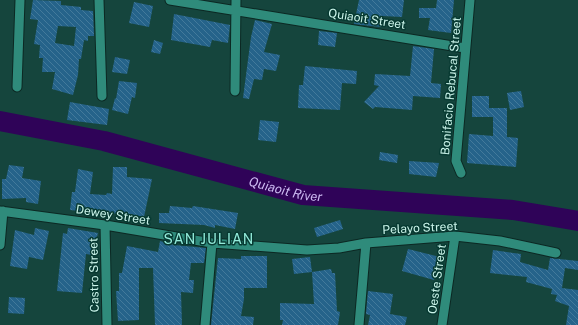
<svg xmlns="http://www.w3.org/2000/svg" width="578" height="325" font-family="'Public Sans',sans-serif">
  <defs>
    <pattern id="building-back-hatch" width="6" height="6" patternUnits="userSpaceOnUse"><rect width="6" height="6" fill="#25638a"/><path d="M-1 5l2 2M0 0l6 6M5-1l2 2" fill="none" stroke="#437a9b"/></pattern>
  </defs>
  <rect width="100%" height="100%" fill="#15453d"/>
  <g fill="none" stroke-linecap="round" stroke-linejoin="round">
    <path stroke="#2f0358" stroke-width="20" id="s1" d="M0 121 104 141 303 195 513 210 578 221"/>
  </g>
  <path fill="url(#building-back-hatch)" fill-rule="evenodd" d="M33 0 61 1V5L81 7V10L93 11 94 36H88V41L84 40 81 59H79L78 75 73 95 52 89 55 72H42L43 58H39L40 45 34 44 38 20 30 19ZM58 26 76 27 74 46 55 43Z
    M359 0H404L402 17 382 16 381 27 354 24Z
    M437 0H454L451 33 428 30 430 18H419V8H436Z
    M134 2 153 6 149 27 129 23Z
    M174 14 230 25 228 43 212 40 210 47 171 40Z
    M255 20 272 24 264 52 280 55 276 71 264 69 262 80 254 79 249 99 243 98 251 37Z
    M319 31 337 33 335 47 318 45Z
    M154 40 163 43 160 54 151 52Z
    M413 46 434 49 431 83 441 84 440 98 413 96 412 110 375 107 373 109 364 102 379 86 374 85 375 74 410 76Z
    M115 57 130 60 127 74 112 72Z
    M305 66 357 71 356 84 342 83 340 110 298 108 299 85H303Z
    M119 81 137 83 135 98 132 97 128 114 112 110 115 98 116 99Z
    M521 91 524 107 510 110 507 93Z
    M472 96H489V108H507V137L518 138 516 167 467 163 469 134 493 136V117H472Z
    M70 102 109 109 107 125 67 120Z
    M260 120 279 122 276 142 258 140Z
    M380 152 398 155 397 163 379 160Z
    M409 161 439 163 436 177 409 174Z
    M9 165 24 167 22 178 41 181 38 204 26 202V198L2 199V179H6Z
    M113 167H127V177L152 179 144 217 119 212V214L89 210V212L70 210 72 192H75L78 169 93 172 90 194 106 195 107 193 112 194Z
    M170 206 192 208 193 206 238 213 235 229 215 225V228L204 225 159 223V213H169Z
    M340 220 343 229 317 237 314 228Z
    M35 228 49 231 43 260 29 257 27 269 10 266 15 230 34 235Z
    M68 228 98 233 92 255 86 254 82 293 57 291 63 233 67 234Z
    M160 241 174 245 206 248 204 263H191L189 280H194L193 293 181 292 182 325H155L153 268H139V320L118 321 116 291H119V273H122L127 246 158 252Z
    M408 249 440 257 434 280 402 271Z
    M493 250 521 254 520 262 548 270 550 258 578 261V270L565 268 562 288 578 290V325H566L569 306 555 301 557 295 551 294 552 289 526 282 527 277 490 273Z
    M241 256H267V288H244V299L241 316 254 317 253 325H211L218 258 241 259Z
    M310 257 312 272 294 274 292 259Z
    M331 269 332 273H335L337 311 340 312 338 325H282L283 320H280V303L314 304 312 272Z
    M368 291 393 294 390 314 407 317 405 325H368L370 315 366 314Z
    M9 297 25 298 24 314 8 313Z"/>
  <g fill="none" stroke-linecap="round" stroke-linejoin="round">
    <g stroke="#0c2823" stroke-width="11">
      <path id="minor" d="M99 0 102 96
        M170 0 465 48
        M17 87 20 0
        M235 91 236 0
        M461 173 456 161 470 0
        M0 211 105 225 212 243 307 250 339 248 366 243
        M105 225 107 325
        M0 245 3 211
        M205 325 212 243
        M359 325 366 243 455 236 500 241 556 253
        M442 325 455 236"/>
    </g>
    <use href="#minor" stroke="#2f8b7b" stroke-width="9"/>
  </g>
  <g text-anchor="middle" stroke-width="3" stroke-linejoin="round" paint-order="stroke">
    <g font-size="12" fill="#cbf4ea" stroke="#073a32">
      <text transform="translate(367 19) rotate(9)" y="4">Quiaoit Street</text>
      <text transform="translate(451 86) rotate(-85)" y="4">Bonifacio Rebucal Street</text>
      <text transform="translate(113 215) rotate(9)" y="4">Dewey Street</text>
      <text transform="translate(420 228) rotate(-3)" y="4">Pelayo Street</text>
      <text transform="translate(94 275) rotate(-91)" y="4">Castro Street</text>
      <text transform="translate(437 279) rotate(-82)" y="4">Oeste Street</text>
    </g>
    <g font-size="13" font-style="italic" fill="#ccbaf1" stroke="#073a32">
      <text dy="5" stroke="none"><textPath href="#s1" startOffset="294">Quiaoit River</textPath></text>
    </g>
    <g font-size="14" letter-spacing="1" fill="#93ebda" stroke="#073a32">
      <text x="209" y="244">SAN JULIAN</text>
    </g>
  </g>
</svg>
